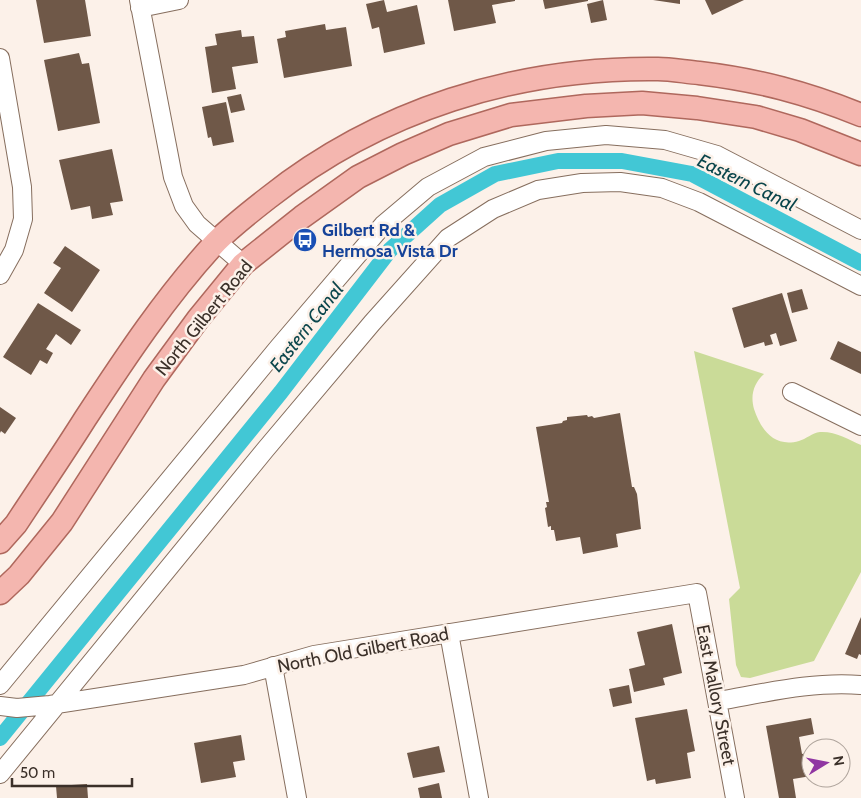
<svg xmlns="http://www.w3.org/2000/svg" width="861" height="798" font-family="Cabin,sans-serif">
  <rect width="100%" height="100%" fill="#fcf1e9"/>
  <path fill="#cadb98" d="M694 351 764 374C754 383 750 395 754 409 761 430 774 448 799 441 806 439 812 433 820 432 835 431 848 439 861 445V572L814 661 750 678 741 677 736 665 729 599 740 588Z"/>
  <g fill="none" stroke-linecap="round" stroke-linejoin="round">
    <path stroke="#42c7d5" stroke-width="16" d="M0 738 281 392 390 250 440 205 495 174 558 161H622L692 174 861 263"/>
  </g>
  <path fill="#6f5848" d="M36 0H85L91 36 44 43Z
    M384 0 387 12 417 5 425 44 384 53 379 27 372 29 366 4Z
    M448 0H515V1L492 5 496 23 454 31Z
    M543 0H588V1L545 9Z
    M603 0 607 20 591 23 587 4Z
    M653 0H680V4Z
    M705 0H744L712 15Z
    M325 24 326 30 346 27 352 66 284 78 277 39 286 37 285 31Z
    M241 30 242 37 254 36 258 63 232 67 236 89 212 93 205 47 217 45 215 34Z
    M79 53 82 64 89 63 100 123 58 131 44 60Z
    M241 94 245 110 231 113 227 97Z
    M226 102 234 142 213 146 211 137 208 138 202 107Z
    M112 149 123 201 110 203 113 215 92 219 90 206 71 210 59 160Z
    M65 246 100 270 72 312 44 293 61 268 53 263Z
    M802 289 808 309 792 313 787 293Z
    M782 293 797 341 780 346 776 333 770 335 773 344 765 346 764 342 744 348 732 308Z
    M38 303 81 330 71 345 56 334 46 349 53 353 47 364 40 360 31 375 3 357Z
    M838 341 861 352V374L830 359Z
    M0 407 16 418 5 434 1 431 0 433Z
    M620 413 632 487H634L637 494 641 529 616 534 618 547 583 554 580 537 556 541 554 530H551V526L548 527 545 508 547 507 546 502H549L536 427 562 423 563 421 567 420V417L587 415 588 417 592 416 594 418Z
    M861 617V655L859 654 857 659 845 654Z
    M672 624 682 673 663 678 665 685 634 692 629 669 645 665 637 632Z
    M629 685 632 703 613 707 609 689Z
    M687 709 695 751 687 753 691 778 656 784 655 779 647 781 635 718Z
    M811 718 814 734 799 737 802 754 811 752V776L793 779 796 798H779L766 726Z
    M241 735 245 760 233 762 236 777 201 783 194 743Z
    M439 746 445 772 413 778 407 753Z
    M439 783 442 798H420L418 788Z
    M87 784 88 798H57L56 786Z"/>
  <g fill="none" stroke-linecap="round" stroke-linejoin="round">
    <g stroke="#866e5e" stroke-width="20">
      <path id="minor" d="M139 0 173 177 184 206 197 224 243 264
        M140 8 179 0
        M0 58 22 187 23 219 14 250 0 275
        M792 392 861 426
        M449 633 479 798
        M273 666 297 798
        M0 685 278 348 383 225 428 187 484 157 546 141 606 135 665 140 717 155 861 230
        M718 701C765 693 813 681 861 685
        M0 706 17 708 50 705 244 675 314 655 697 593 735 798
        M0 774 265 450 372 323 448 238 493 209 538 190 582 183 620 182 662 188 699 202 861 286"/>
    </g>
    <g stroke="#af685d" stroke-width="25">
      <path id="major" d="M0 542 16 524C39 489 63 454 85 419 125 358 166 296 216 242 232 226 250 212 268 198 379 110 516 67 658 69 671 69 686 72 699 73 758 80 807 93 861 115
        M0 593 19 575 62 522 154 379 198 319 243 264 302 217 358 177 403 154 449 134 511 115 586 106 642 103 697 108 756 117 800 130 861 154"/>
    </g>
    <use href="#minor" stroke="#fff" stroke-width="18"/>
    <use href="#major" stroke="#f4b6af" stroke-width="22"/>
  </g>
  <defs>
    <g id="bus-disc" transform="scale(1.25)"><circle r="9.5" fill="#1a4fb4" stroke="#fcf1e9"/><path d="M-5-6H5V4H4V6H2V4H-2V6H-4V4H-5ZM-3.5-4V0h7V-4ZM-3.5 1.2v1.5H-2V1.2ZM2 1.2v1.5H3.5V1.2Z" fill="#fff"/></g>
  </defs>
  <g fill-rule="evenodd">
    <use href="#bus-disc" x="305" y="240"/>
  </g>
  <g text-anchor="middle" stroke-width="5" stroke-linejoin="round" paint-order="stroke">
    <g font-size="18" font-weight="bold" fill="#164399" stroke="#fcf1e9" text-anchor="start">
      <text x="322" y="236">Gilbert Rd &amp;<tspan x="322" dy="21">Hermosa Vista Dr</tspan></text>
    </g>
    <g font-size="18" fill="#3b3029" stroke="#fcf1e9">
      <text transform="translate(204 318) rotate(-51)" y="6">North Gilbert Road</text>
      <text transform="translate(363 650) rotate(-11)" y="6">North Old Gilbert Road</text>
      <text transform="translate(716 695) rotate(79)" y="6">East Mallory Street</text>
    </g>
    <g font-size="19" font-style="italic" fill="#0b464c" stroke="#fcf1e9">
      <text transform="translate(747 182) rotate(26)" y="7">Eastern Canal</text>
      <text transform="translate(306 327) rotate(-52)" y="7">Eastern Canal</text>
    </g>
  </g>
  <g transform="translate(826 763) rotate(80)"><circle r="24" fill="#fcf1e9" stroke="#afa49c"/>
  <path d="M0-4L9 19L0 12L-9 19Z" fill="#9036a2"/>
  <text y="-8" font-size="14" font-weight="bold" text-anchor="middle" fill="#3b3029">N</text>
  </g>
  <path d="M12 778v8h120v-8" fill="none" stroke="#3b3029" stroke-width="2.5"/>
  <text x="20" y="778" font-size="15" fill="#3b3029" stroke="#fcf1e9" stroke-width="4" paint-order="stroke">50 m</text>
</svg>
